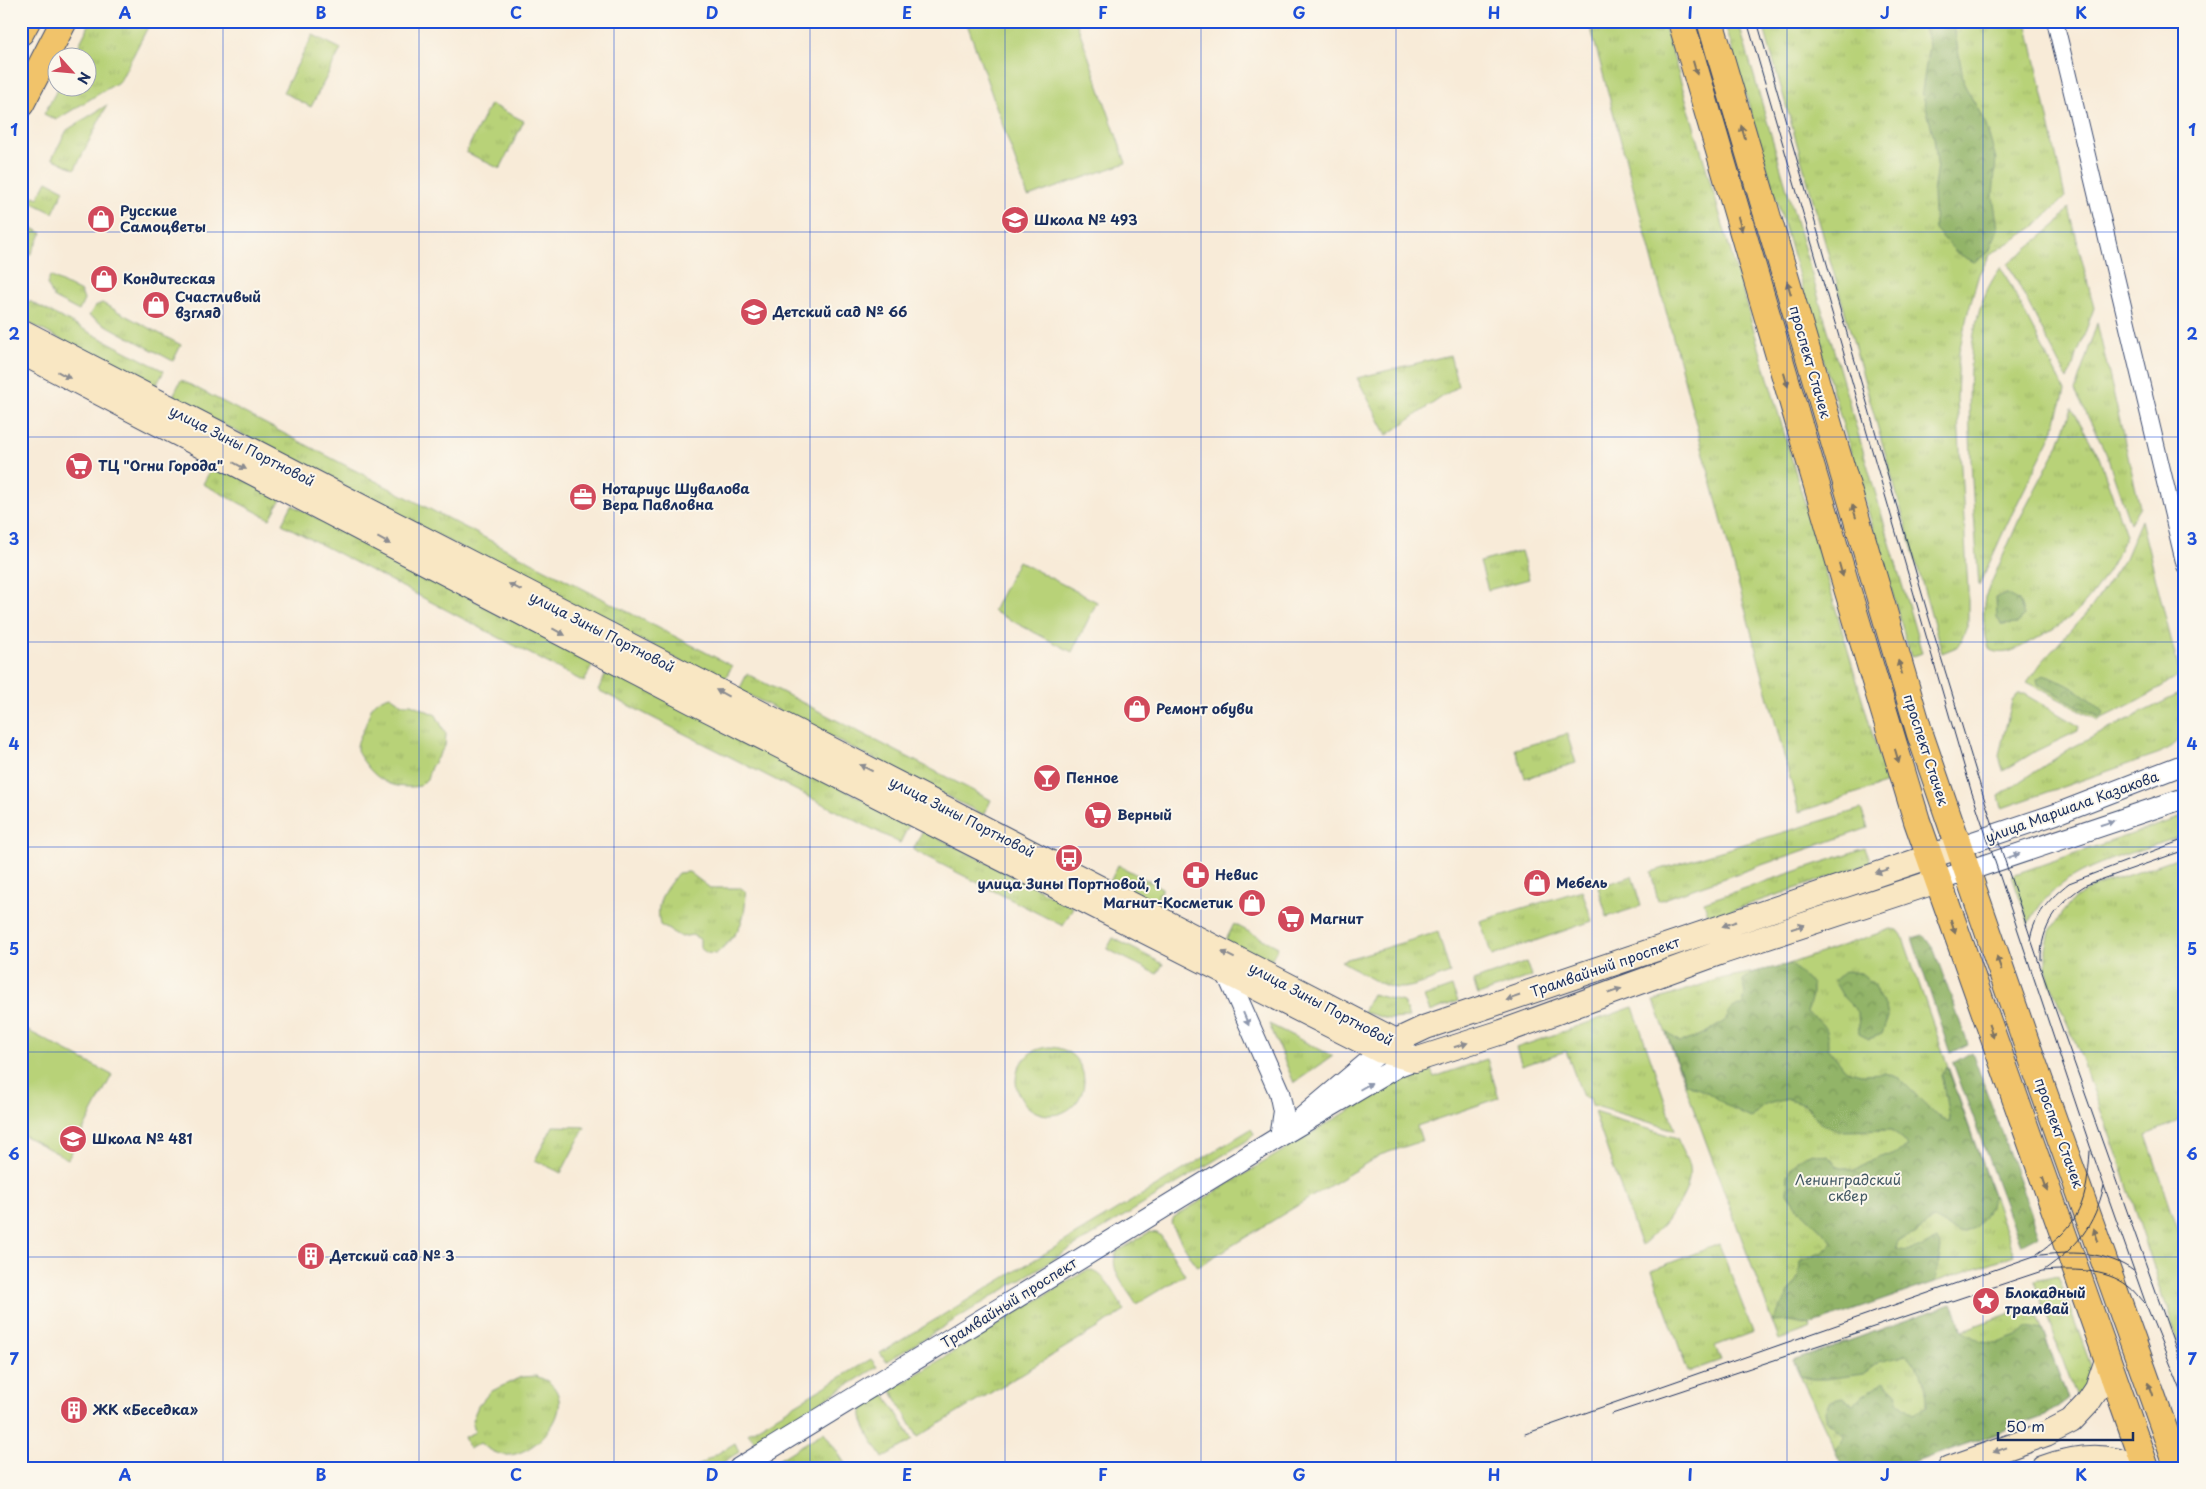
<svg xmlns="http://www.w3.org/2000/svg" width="2206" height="1489" font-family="'Playpen Sans',sans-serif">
  <defs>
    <pattern id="grass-tufts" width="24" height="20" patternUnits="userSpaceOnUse" patternTransform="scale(1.25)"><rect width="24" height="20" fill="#b8d278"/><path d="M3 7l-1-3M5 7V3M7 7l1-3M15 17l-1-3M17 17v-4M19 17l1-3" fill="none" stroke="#9eb56a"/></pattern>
    <pattern id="forest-crowns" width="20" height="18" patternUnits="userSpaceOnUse" patternTransform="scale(1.25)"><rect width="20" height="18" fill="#92b468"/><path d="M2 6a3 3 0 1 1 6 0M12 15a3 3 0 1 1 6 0" fill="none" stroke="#769359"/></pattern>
  </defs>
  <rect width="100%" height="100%" fill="#fbf7ec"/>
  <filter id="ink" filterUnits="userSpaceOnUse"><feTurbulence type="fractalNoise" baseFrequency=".02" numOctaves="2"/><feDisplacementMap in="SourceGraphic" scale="10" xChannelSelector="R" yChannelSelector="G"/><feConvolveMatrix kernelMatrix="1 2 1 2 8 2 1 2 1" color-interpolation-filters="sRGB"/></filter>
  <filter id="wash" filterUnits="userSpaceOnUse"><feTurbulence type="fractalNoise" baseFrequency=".0096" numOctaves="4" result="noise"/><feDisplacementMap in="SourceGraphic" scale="20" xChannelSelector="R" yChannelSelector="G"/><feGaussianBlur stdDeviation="1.12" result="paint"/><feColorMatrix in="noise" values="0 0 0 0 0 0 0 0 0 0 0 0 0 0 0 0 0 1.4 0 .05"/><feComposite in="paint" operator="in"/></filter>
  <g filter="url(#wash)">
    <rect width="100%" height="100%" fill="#f8ebd8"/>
    <path fill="url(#grass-tufts)" stroke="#6a806b" d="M91 21H151L120 81 56 120 44 114 58 88H88V58L73 57Z
      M1589 21H1663L1887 783 1799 812Z
      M1724 21H1738L1922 653 1911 657Z
      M1762 21H2027L2065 197 2034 227 1990 255 1979 274 1968 312 1959 352 1957 398 1968 590V624L1959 646 1942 653Z
      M313 35 341 49 311 107 283 92Z
      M490 104 524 121 500 169 466 152Z
      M107 105 75 169 52 158 67 130Z
      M47 181 64 190 53 213 31 202 34 196 38 198Z
      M2069 208 2094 308 2068 380 2008 264 2057 224Z
      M21 222 42 233 30 255 21 250Z
      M2001 267 2065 391 2052 434 2007 524 1979 586C1976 544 1973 502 1971 460 1969 399 1962 318 2001 267Z
      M50 276 81 292 84 300 79 311 54 298 47 284Z
      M29 301 164 371 155 388 21 319Z
      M102 303 181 345 173 361 89 316 95 306Z
      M2097 323 2140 507 2130 523 2106 453 2075 391Z
      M1450 355 1458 386 1387 435 1357 378Z
      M181 380 732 666 723 683 172 398Z
      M2072 408 2099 457 2126 535C2113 563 2097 594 2073 615 2061 625 2046 633 2033 640 2019 648 2006 657 1990 650 1984 636 1982 612 1985 597L2018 522 2059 444Z
      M214 464 281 499 270 519 203 484Z
      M292 505 594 662 584 682 282 524Z
      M2141 520 2180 675 2145 697 2098 720 2027 682 2042 662 2091 608 2125 558Z
      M1521 551 1529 579 1488 590 1480 562Z
      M608 670 910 823 900 843 598 690Z
      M747 674 991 800 984 815 739 690Z
      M2185 691V732L2175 744 2160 753 2002 808 1999 796 2071 748Z
      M2018 694H2024L2079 726 2078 731 2036 751 2003 771 1999 755 2012 701Z
      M390 696 402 704H411L436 715 446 734 445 746 431 767 427 779 420 786C395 790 378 782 364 762 361 758 357 753 357 748 357 740 362 734 365 726 372 709 369 702 390 696Z
      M1567 734 1576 763 1525 778 1515 749Z
      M1861 809 1868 828 1658 901 1651 872Z
      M2185 816V833L2173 839C2120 858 2055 868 2029 924L2012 875Z
      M923 830 1073 907 1063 926 913 850Z
      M1865 848 1871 863 1709 918 1704 902Z
      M2185 855V1118L2146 1135 2185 1251V1363L2119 1160 2077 1046 2050 983 2046 967V949L2050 931 2062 913 2075 898 2089 889Z
      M1118 865 1162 888 1154 904 1110 882Z
      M689 872 710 888H741L746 892C745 924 739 933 716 954L707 953 700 948V939L692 935 681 937 660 925C655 901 664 891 678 873Z
      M1632 876 1641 906 1607 917 1598 887Z
      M1582 890 1592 921 1492 956 1480 921Z
      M1234 924 1278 947 1269 964 1225 942Z
      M1891 929 1898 930 1902 935 2014 1255 1811 1324 1812 1328 1779 1340 1654 1001 1719 979 1780 967Z
      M1438 932 1450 973C1435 978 1414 989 1397 988 1381 987 1356 969 1341 961Z
      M1113 938 1163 964 1157 974 1107 949Z
      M1527 962 1532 976 1478 995 1473 981Z
      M1452 987 1458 1001 1430 1012 1424 997Z
      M1372 994 1403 1002 1409 1018 1388 1019 1363 1012Z
      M1633 1007 1675 1130 1592 1105 1590 1098 1583 1097 1566 1051 1522 1066 1516 1048Z
      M1269 1024 1333 1056 1294 1083Z
      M1016 1081a34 34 0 1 1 68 0a34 34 0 1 1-68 0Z
      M1487 1059 1499 1098 1417 1126 1422 1141 1380 1155 1197 1267 1171 1224 1174 1217 1404 1077 1430 1068 1434 1077Z
      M1594 1112 1677 1138C1681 1147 1687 1157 1689 1167 1694 1196 1660 1229 1641 1246Z
      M553 1126 585 1127 561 1173 535 1160Z
      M1251 1129 1254 1134 1248 1140 886 1362 880 1353Z
      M1149 1232 1157 1233 1161 1236 1185 1275 1136 1304C1128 1290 1107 1269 1117 1252Z
      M1719 1244 1753 1332 1715 1346 1721 1360 1688 1372 1652 1270Z
      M1087 1270C1105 1270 1116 1297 1125 1311L918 1437 891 1390Z
      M2058 1276 2091 1366 2089 1379 2077 1398 2034 1281Z
      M1952 1304 1963 1330 2033 1305 2068 1399 2045 1416 1898 1468H1844L1793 1361Z
      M871 1359 877 1367 756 1442 748 1433Z
      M536 1376C540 1378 547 1380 550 1383 579 1409 534 1458 504 1455 494 1453 488 1449 480 1443L469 1449 464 1437 475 1432 472 1420 478 1406 490 1392 521 1377Z
      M885 1394 913 1440 883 1458C877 1448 855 1417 864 1407 869 1402 879 1398 885 1394Z
      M824 1432 848 1468H765Z
      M735 1443 739 1452 714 1468H694Z"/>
    <path fill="url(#forest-crowns)" stroke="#567263" d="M1922 21H1953L1964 84 1985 122 1996 159 1993 196 1998 229 1989 252 1974 262 1957 253 1935 229 1933 194 1937 164 1934 138 1922 91 1929 45Z
      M2006 594 2019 601 2024 615 2017 624 2002 625 1997 618 1996 598Z
      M2043 675C2065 681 2088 696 2104 712L2100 718 2038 684 2037 679Z
      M1923 935 1934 950 1968 1044 1950 1053 1912 938Z
      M1791 964 1812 984V995L1807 1013C1824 1023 1828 1028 1828 1048L1846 1070 1861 1074 1885 1073 1899 1078 1937 1116 1950 1122 1941 1074 1947 1066 1993 1195C1985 1215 1983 1227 1961 1233L1933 1219 1915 1234 1898 1240 1896 1249C1911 1254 1923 1246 1937 1239L1941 1248 1935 1282 1811 1325 1788 1321 1772 1322 1799 1276 1800 1261 1823 1252 1833 1242 1797 1207 1787 1193 1788 1175 1797 1160 1812 1153 1828 1156 1838 1167 1855 1171 1880 1156 1892 1155 1908 1147 1893 1130 1839 1131 1820 1123 1805 1104 1788 1099 1763 1105 1751 1118 1730 1108 1711 1094 1685 1083 1666 1032 1680 1042C1695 1039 1710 1031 1723 1022 1732 1015 1726 1006 1742 1006L1745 996 1743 980 1754 972Z
      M1845 971 1861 973 1875 985 1877 994 1886 1007 1888 1017 1882 1034 1869 1039 1859 1034 1858 1012 1844 998 1834 981Z
      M1972 1052 2039 1235 2020 1245 1953 1063Z
      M1952 1304 1963 1330 1981 1341 1998 1343 2017 1336 2028 1327 2042 1330 2068 1399 2045 1416 1898 1468H1844L1836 1452 1844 1435 1827 1421 1825 1411 1830 1401 1842 1398 1853 1404 1884 1381 1896 1392 1899 1403 1914 1414 1927 1407C1927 1382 1923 1374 1907 1355L1879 1362 1863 1374 1825 1379H1812L1800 1376 1793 1361Z"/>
    <path fill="#b8d278" stroke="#6a806b" d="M966 21H1076L1126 163 1028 197Z
      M1018 561 1097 602 1072 652 993 611Z
      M21 1027 112 1075 68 1159 21 1134Z"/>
  </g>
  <g filter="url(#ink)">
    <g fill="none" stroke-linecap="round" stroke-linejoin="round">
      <g stroke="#3c4b70" stroke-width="18">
        <path id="minor" d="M2055 21 2185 566"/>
      </g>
      <g stroke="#3c4b70" stroke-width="22">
        <path id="tertiary" d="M1958 847 2056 814 2185 764
          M1937 881 2185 798
          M1227 974 1279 1092 1283 1111 1279 1137
          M739 1468 1279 1137 1399 1066 1415 1060 1396 1041 1381 1051 1279 1137"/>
      </g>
      <g stroke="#3c4b70" stroke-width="26">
        <path id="secondary" d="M21 331 1396 1041 1426 1027 1958 847
          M21 352 693 702 1381 1051 1415 1060 1502 1032 1719 953 1937 881
          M1950 1468 2046 1434 2071 1421 2087 1404 2097 1389 2107 1360
          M2043 1468C2073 1457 2106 1452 2135 1468"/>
      </g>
      <g stroke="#3c4b70" stroke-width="28">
        <path id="primary" d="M1681 21 1846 585 1917 821 2146 1468
          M1710 21 1920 734 2026 1042 2178 1468
          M21 32 27 21
          M21 104 64 21"/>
      </g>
      <use href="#minor" stroke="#fff" stroke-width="16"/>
      <use href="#tertiary" stroke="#fff" stroke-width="20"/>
      <use href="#secondary" stroke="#f9e7c3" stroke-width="24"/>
      <use href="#primary" stroke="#f1c36a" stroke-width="26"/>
      <path stroke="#1b2f5e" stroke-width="1" d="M1747 21 1971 790 2090 1146 2147 1307 2185 1400
        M1757 21 1929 618 1984 798 2043 975 2185 1374
        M2030 940C2034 915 2050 898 2069 883L2185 839
        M2041 960C2040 927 2059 901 2086 885L2185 850
        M2037 1254C2081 1225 2087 1201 2090 1151
        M2044 1270C2078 1246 2094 1227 2104 1186
        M1612 1414 2042 1271C2069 1269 2106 1268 2128 1286 2134 1290 2139 1298 2144 1303
        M1525 1434 2034 1256C2069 1251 2106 1250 2135 1272"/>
    </g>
    <defs><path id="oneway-solid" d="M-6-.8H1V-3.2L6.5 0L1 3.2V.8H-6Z" transform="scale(1.25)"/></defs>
    <g fill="#7b7263">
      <use href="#oneway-solid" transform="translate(1695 68) rotate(74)"/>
      <use href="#oneway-solid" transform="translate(1743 132) rotate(-106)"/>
      <use href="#oneway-solid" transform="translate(1740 224) rotate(74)"/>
      <use href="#oneway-solid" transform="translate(1789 288) rotate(-106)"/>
      <use href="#oneway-solid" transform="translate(1786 380) rotate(74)"/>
      <use href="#oneway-solid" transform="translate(1854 511) rotate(-106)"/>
      <use href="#oneway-solid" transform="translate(1841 570) rotate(74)"/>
      <use href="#oneway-solid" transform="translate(1900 667) rotate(-106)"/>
      <use href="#oneway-solid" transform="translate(1897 756) rotate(73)"/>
      <use href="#oneway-solid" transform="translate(1953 927) rotate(71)"/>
      <use href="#oneway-solid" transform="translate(1999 963) rotate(-109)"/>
      <use href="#oneway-solid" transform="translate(1991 1031) rotate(70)"/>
      <use href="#oneway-solid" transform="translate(2045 1184) rotate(71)"/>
      <use href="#oneway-solid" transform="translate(2096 1235) rotate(-109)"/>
      <use href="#oneway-solid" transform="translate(2150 1389) rotate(-109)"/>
    </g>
    <g fill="#8a8b90">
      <use href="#oneway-solid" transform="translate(64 375) rotate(28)"/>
      <use href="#oneway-solid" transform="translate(240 466) rotate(28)"/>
      <use href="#oneway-solid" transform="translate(384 541) rotate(28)"/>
      <use href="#oneway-solid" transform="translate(515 587) rotate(-153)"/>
      <use href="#oneway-solid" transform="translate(559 632) rotate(28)"/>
      <use href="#oneway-solid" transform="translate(722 693) rotate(-152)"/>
      <use href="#oneway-solid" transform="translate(866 768) rotate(-153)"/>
      <use href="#oneway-solid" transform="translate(1882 871) rotate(162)"/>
      <use href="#oneway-solid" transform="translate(1729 924) rotate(161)"/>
      <use href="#oneway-solid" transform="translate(1798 927) rotate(-18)"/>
      <use href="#oneway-solid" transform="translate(1228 955) rotate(-153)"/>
      <use href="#oneway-solid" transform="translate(1615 991) rotate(-20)"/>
      <use href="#oneway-solid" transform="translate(1513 998) rotate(161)"/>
      <use href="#oneway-solid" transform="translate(1461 1045) rotate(-18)"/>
      <use href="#oneway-solid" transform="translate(2000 1450) rotate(160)"/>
    </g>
    <g fill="#8d97ae">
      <use href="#oneway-solid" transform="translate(2107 823) rotate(-18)"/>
      <use href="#oneway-solid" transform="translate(2013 856) rotate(-19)"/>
      <use href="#oneway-solid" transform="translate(1246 1019) rotate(67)"/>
      <use href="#oneway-solid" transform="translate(1366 1086) rotate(-30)"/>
    </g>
  </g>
  <path fill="none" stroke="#1d4ed8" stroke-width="1" stroke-opacity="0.55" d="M223 21V1468M419 21V1468M614 21V1468M810 21V1468M1005 21V1468M1201 21V1468M1396 21V1468M1592 21V1468M1787 21V1468M1983 21V1468M21 232H2185M21 437H2185M21 642H2185M21 847H2185M21 1052H2185M21 1257H2185"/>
  <defs>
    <g id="shop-disc" transform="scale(1.4375)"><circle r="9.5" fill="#d1495b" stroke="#fbf7ec"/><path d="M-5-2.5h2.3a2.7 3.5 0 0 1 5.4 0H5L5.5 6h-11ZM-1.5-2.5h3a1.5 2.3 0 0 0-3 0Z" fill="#fff"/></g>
    <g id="school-disc" transform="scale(1.4375)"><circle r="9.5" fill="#d1495b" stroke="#fbf7ec"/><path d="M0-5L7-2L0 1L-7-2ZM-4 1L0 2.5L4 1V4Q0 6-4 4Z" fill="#fff"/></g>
    <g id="supermarket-disc" transform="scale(1.4375)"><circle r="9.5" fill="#d1495b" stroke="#fbf7ec"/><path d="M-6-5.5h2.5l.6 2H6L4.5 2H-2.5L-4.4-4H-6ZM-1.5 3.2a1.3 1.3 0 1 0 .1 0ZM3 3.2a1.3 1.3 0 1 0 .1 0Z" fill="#fff"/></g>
    <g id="office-disc" transform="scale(1.4375)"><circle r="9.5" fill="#d1495b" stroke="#fbf7ec"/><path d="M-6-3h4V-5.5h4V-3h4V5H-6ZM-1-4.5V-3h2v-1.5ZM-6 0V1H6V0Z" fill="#fff"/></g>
    <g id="bar-disc" transform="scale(1.4375)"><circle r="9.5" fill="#d1495b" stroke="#fbf7ec"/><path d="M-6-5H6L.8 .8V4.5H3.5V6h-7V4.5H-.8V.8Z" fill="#fff"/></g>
    <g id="bus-disc" transform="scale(1.4375)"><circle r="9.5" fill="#d1495b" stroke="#fbf7ec"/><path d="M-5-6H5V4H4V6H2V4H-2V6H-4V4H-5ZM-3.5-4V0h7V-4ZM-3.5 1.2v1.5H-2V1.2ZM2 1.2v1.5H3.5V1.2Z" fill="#fff"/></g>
    <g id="pharmacy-disc" transform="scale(1.4375)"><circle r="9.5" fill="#d1495b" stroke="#fbf7ec"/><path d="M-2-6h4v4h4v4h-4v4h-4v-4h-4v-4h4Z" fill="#fff"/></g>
    <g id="building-disc" transform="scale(1.4375)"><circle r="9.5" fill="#d1495b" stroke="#fbf7ec"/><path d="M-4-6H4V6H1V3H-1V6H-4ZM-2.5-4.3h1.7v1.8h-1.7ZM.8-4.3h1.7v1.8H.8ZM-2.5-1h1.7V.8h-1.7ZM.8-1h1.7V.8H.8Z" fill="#fff"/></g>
    <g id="sight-disc" transform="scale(1.4375)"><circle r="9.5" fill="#d1495b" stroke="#fbf7ec"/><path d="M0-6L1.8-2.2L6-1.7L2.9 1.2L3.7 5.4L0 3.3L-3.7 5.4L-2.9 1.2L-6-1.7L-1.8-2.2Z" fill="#fff"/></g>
  </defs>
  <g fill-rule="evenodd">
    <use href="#shop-disc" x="101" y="219"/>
    <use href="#school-disc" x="1015" y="220"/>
    <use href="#shop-disc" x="104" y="279"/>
    <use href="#shop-disc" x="156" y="305"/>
    <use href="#school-disc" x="754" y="312"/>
    <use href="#supermarket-disc" x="79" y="466"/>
    <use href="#office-disc" x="583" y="497"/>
    <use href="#shop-disc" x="1137" y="709"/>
    <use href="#bar-disc" x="1047" y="778"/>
    <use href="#supermarket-disc" x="1098" y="815"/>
    <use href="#bus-disc" x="1069" y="858"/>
    <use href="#pharmacy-disc" x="1196" y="875"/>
    <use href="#shop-disc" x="1537" y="883"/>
    <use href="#shop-disc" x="1252" y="903"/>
    <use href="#supermarket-disc" x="1291" y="919"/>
    <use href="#school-disc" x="73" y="1139"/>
    <use href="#building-disc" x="311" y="1256"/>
    <use href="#sight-disc" x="1986" y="1301"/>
    <use href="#building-disc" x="74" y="1410"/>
  </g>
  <g text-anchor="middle" stroke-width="4" stroke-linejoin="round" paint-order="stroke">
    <g font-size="14" font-weight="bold" fill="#1b2f5e" stroke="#fbf7ec" text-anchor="start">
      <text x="120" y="216">Русские<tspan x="120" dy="16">Самоцветы</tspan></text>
      <text x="1034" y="225">Школа № 493</text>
      <text x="123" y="284">Кондитеская</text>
      <text x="175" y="302">Счастливый<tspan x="175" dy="16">взгляд</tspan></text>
      <text x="773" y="317">Детский сад № 66</text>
      <text x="98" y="471">ТЦ "Огни Города"</text>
      <text x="602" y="494">Нотариус Шувалова<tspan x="602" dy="16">Вера Павловна</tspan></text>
      <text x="1156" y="714">Ремонт обуви</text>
      <text x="1066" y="783">Пенное</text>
      <text x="1117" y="820">Верный</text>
      <text x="1215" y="880">Невис</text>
      <text x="1556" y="888">Мебель</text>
      <text x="1069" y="889" text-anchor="middle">улица Зины Портновой, 1</text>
      <text x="1233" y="908" text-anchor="end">Магнит-Косметик</text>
      <text x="1310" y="924">Магнит</text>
      <text x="92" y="1144">Школа № 481</text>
      <text x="330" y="1261">Детский сад № 3</text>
      <text x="2005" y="1298">Блокадный<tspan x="2005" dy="16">трамвай</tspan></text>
      <text x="93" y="1415">ЖК «Беседка»</text>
    </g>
    <g font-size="14" fill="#1b2f5e" stroke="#fbf7ec">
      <text transform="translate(1810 362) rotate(74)" y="5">проспект Стачек</text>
      <text transform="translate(242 446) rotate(27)" y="5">улица Зины Портновой</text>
      <text transform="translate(602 632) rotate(27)" y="5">улица Зины Портновой</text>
      <text transform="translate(1926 750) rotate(72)" y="5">проспект Стачек</text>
      <text transform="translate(2072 807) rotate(-20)" y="5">улица Маршала Казакова</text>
      <text transform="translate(962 817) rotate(27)" y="5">улица Зины Портновой</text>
      <text transform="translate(1605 967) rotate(-19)" y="5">Трамвайный проспект</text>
      <text transform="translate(1321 1004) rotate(28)" y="5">улица Зины Портновой</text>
      <text transform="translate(2059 1133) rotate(70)" y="5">проспект Стачек</text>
      <text transform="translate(1009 1303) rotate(-32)" y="5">Трамвайный проспект</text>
    </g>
    <g font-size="14" fill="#425864" stroke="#fbf7ec">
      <text x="1848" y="1185">Ленинградский<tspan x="1848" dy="16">сквер</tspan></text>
    </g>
  </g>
  <rect width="2206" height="1489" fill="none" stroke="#fbf7ec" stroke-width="55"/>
  <g transform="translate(72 72) rotate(117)"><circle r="24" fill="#fbf7ec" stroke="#a1a7b3"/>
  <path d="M0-4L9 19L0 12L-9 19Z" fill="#d1495b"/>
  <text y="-8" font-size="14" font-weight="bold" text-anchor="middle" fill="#1b2f5e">N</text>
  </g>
  <path d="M1998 1432v8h135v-8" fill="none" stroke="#1b2f5e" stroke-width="2.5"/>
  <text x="2006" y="1432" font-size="15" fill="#1b2f5e" stroke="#fbf7ec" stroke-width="4" paint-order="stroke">50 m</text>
  <rect x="28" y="28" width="2150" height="1434" fill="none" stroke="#1d4ed8" stroke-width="2"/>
  <g font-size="16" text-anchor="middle" font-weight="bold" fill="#1d4ed8">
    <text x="125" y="19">A</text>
    <text x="321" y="19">B</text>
    <text x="516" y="19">C</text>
    <text x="712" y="19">D</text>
    <text x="907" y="19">E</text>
    <text x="1103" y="19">F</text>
    <text x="1299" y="19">G</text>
    <text x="1494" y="19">H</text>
    <text x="1690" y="19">I</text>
    <text x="1885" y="19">J</text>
    <text x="2081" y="19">K</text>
    <text x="14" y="136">1</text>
    <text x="2192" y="136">1</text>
    <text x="14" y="340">2</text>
    <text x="2192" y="340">2</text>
    <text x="14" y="545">3</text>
    <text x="2192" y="545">3</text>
    <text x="14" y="750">4</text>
    <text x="2192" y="750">4</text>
    <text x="14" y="955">5</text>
    <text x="2192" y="955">5</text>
    <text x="14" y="1160">6</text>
    <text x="2192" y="1160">6</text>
    <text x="14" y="1365">7</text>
    <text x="2192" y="1365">7</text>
    <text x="125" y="1481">A</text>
    <text x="321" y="1481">B</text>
    <text x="516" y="1481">C</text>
    <text x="712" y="1481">D</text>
    <text x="907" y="1481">E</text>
    <text x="1103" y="1481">F</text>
    <text x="1299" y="1481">G</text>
    <text x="1494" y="1481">H</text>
    <text x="1690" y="1481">I</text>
    <text x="1885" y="1481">J</text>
    <text x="2081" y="1481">K</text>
  </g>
</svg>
